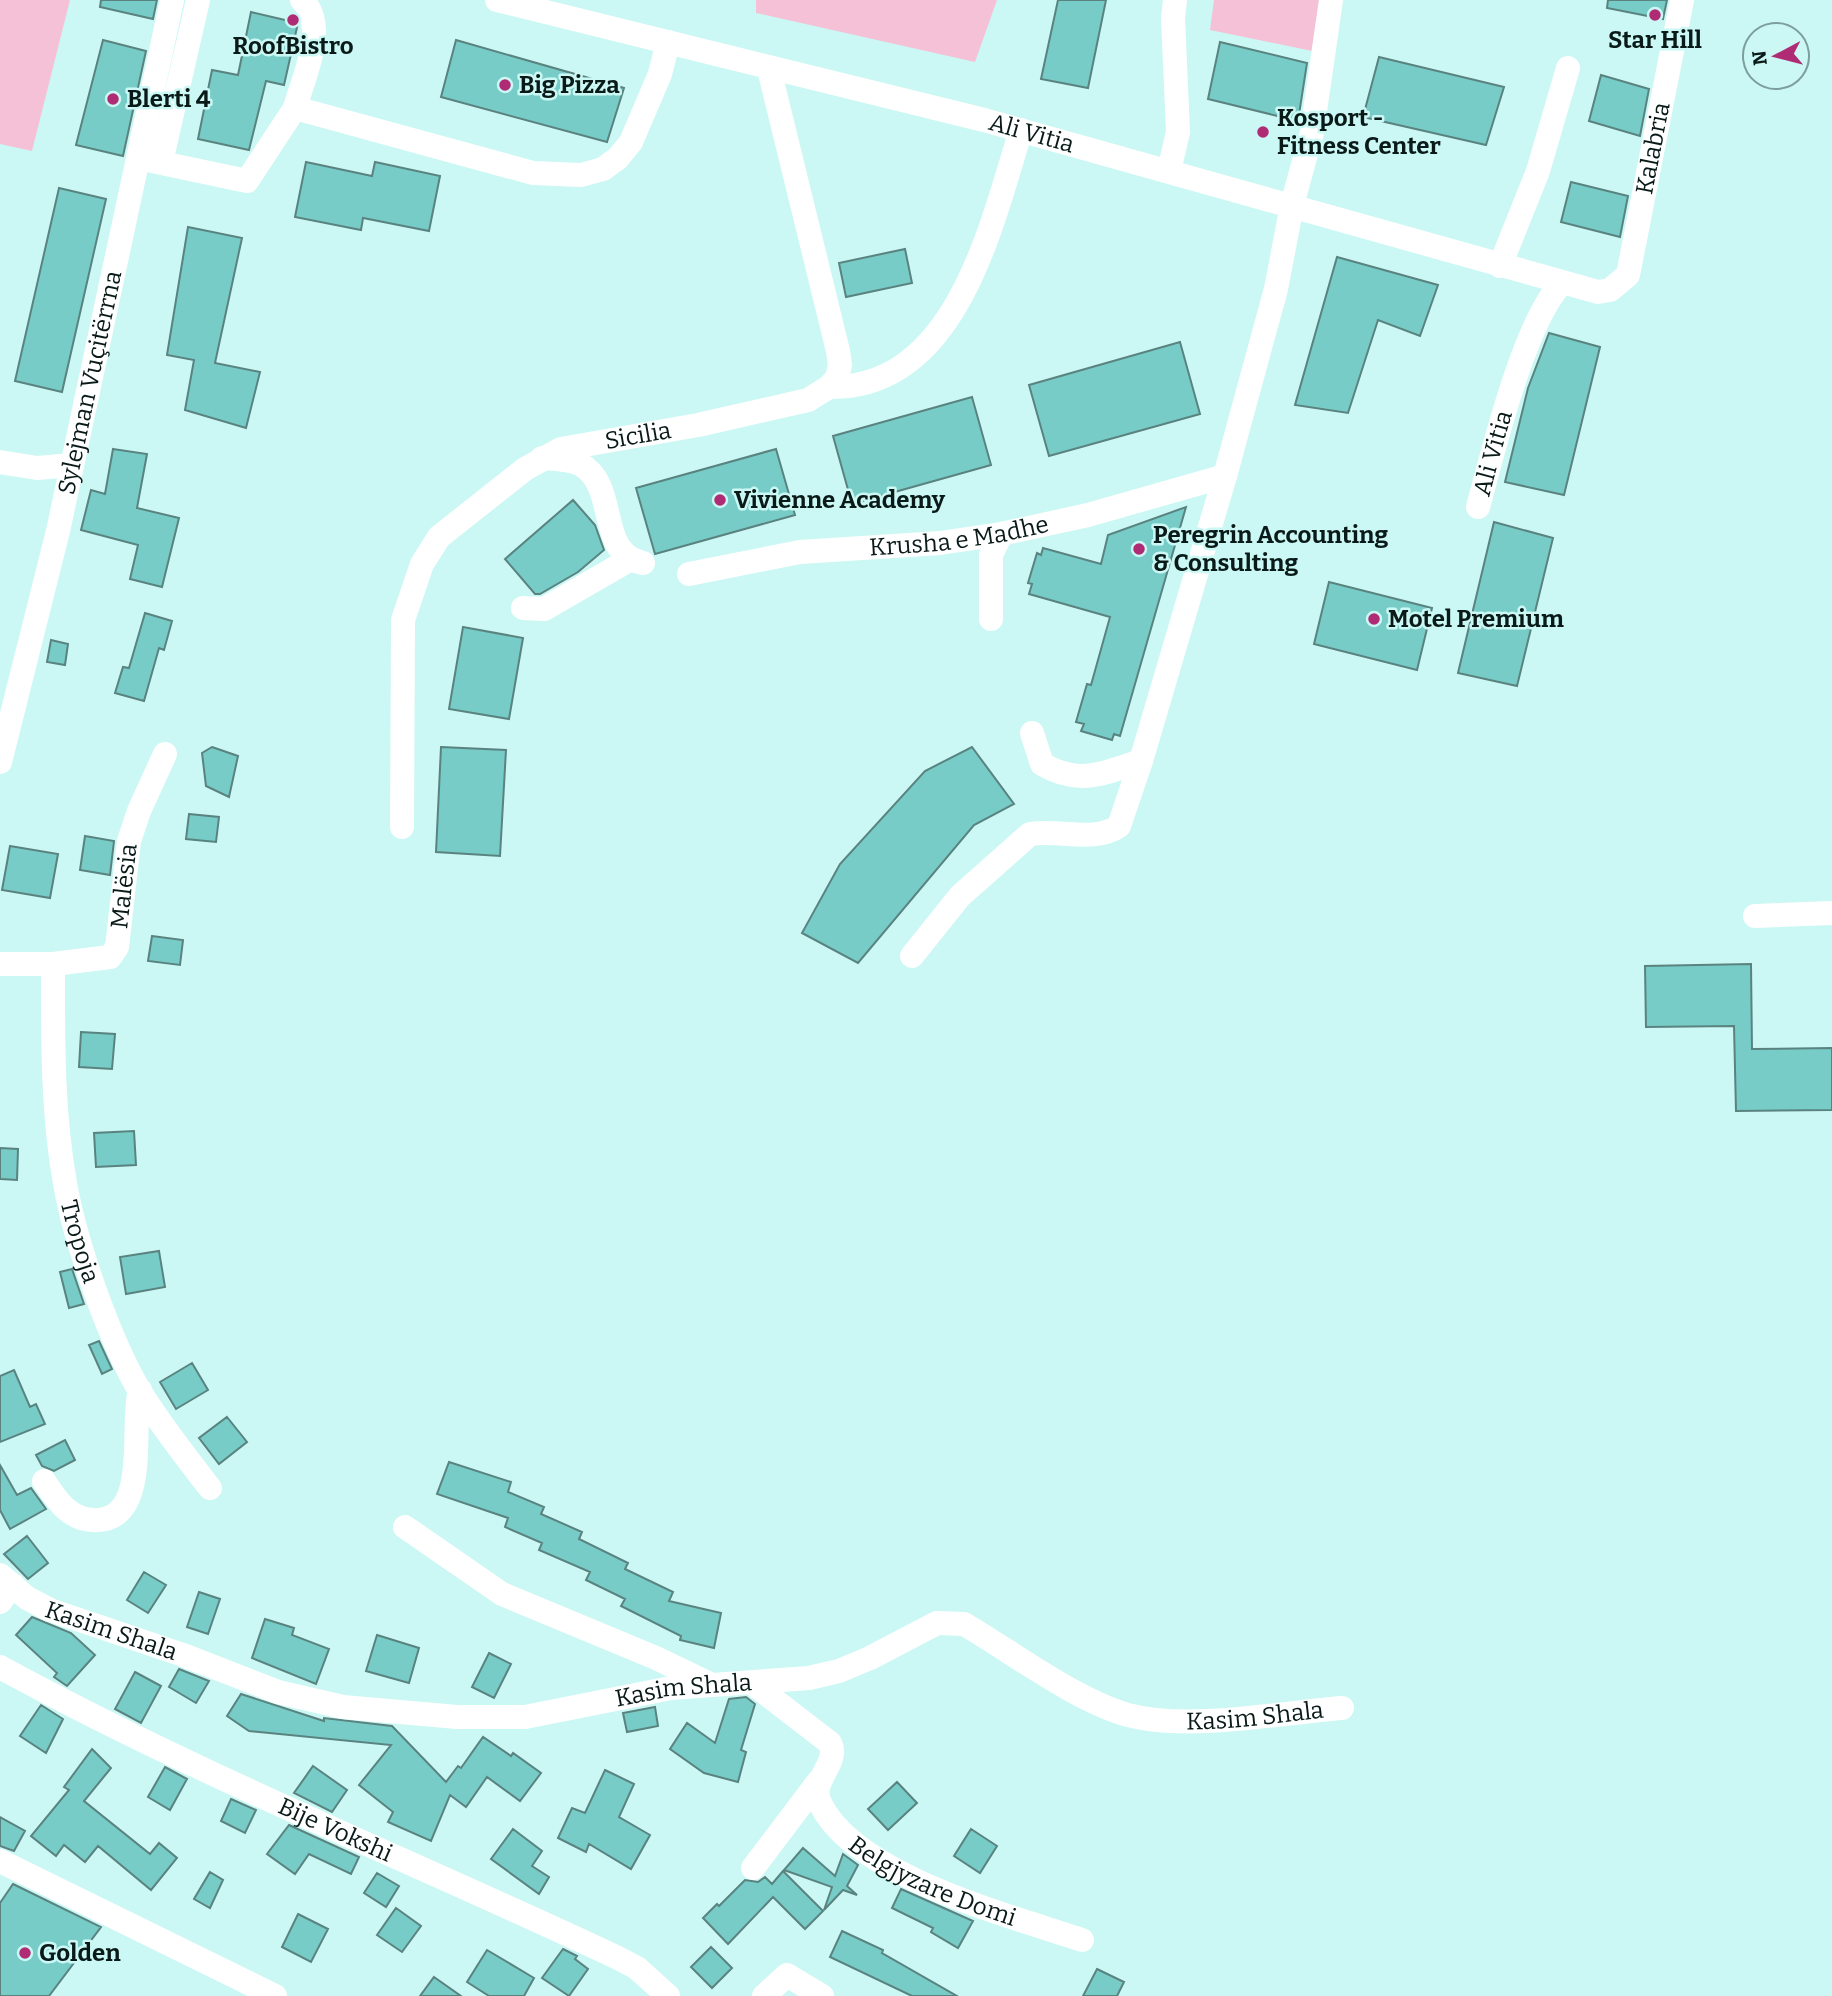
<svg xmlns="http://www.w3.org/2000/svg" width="1832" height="1996" font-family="Bitter,serif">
  <rect width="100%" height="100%" fill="#cbf8f4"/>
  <path fill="#f5c1d7" d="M0 0H70L32 151 0 144Z
    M756 0H997L975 62 756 13Z
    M1214 0H1322V53L1210 30Z"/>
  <path fill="#77ccc7" stroke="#5a8380" stroke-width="2" d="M101 0H157L153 19 100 7Z
    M1058 0H1106L1088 88 1041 79Z
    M1608 0H1667L1663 19 1607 8Z
    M251 12 298 23 284 85 266 81 249 150 198 139 212 70 238 75Z
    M103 40 146 51 123 156 76 145Z
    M456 40 624 88 607 142 441 97Z
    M1220 42 1307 63 1298 121 1208 99Z
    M1379 57 1504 87 1486 145 1363 117Z
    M1601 75 1649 89 1640 136 1589 121Z
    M306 162 372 176 375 162 440 176 429 231 363 218 361 230 295 217Z
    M1571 182 1628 196 1620 237 1561 222Z
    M59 188 106 199 62 392 15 381Z
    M188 227 242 238 215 363 260 372 246 428 185 410 194 360 167 355Z
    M905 249 912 283 846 297 839 263Z
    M1337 257 1438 285 1420 336 1378 320 1348 413 1295 405Z
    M1549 333 1600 347 1564 495 1505 482 1528 388Z
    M1180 342 1200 414 1049 456 1029 385Z
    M972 397 991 465 852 504 833 436Z
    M113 449 147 454 137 508 179 518 162 587 130 579 138 545 81 530 91 490 105 494Z
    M776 449 795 515 655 554 636 488Z
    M573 500 595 525 604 550 578 572 540 594H535L505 559Z
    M1186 507 1120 736 1114 734 1112 740 1081 731 1084 724 1076 722 1087 684 1091 685 1110 617 1029 594 1032 584 1028 583 1037 553 1041 555 1043 548 1101 564 1108 535Z
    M1494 522 1553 538 1517 686 1458 673Z
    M1329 582 1432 608 1417 670 1314 644Z
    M145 613 172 621 164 650 159 648 144 701 115 693 123 667 129 668Z
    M463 627 523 638 509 719 449 709Z
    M51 640 68 644 65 665 47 662Z
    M212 747 238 756 229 797 206 786 202 753Z
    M441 747 506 750 500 856 436 852Z
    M972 747 1014 804 974 825 858 963 802 933 840 864 925 771Z
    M189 814 219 817 216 842 186 839Z
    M85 836 114 841 110 875 80 870Z
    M10 846 58 854 50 898 2 890Z
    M152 936 183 940 180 965 148 961Z
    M1751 964 1752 1049 1832 1048V1110L1736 1111 1734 1026 1646 1027 1645 966Z
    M81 1032 115 1034 112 1069 79 1067Z
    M134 1131 136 1165 96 1167 94 1133Z
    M0 1148 18 1149 17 1180 0 1179Z
    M159 1251 165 1287 126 1294 120 1257Z
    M72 1269 84 1304 69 1308 60 1272Z
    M99 1341 112 1369 102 1374 89 1345Z
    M192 1363 208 1390 176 1409 160 1382Z
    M14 1370 30 1407 36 1404 45 1424 0 1442V1376Z
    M227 1417 247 1442 219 1464 199 1438Z
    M65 1440 75 1460 54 1471 42 1466 36 1455Z
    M449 1462 511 1482 508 1492 544 1507 541 1514 582 1532 579 1539 628 1563 625 1569 673 1592 669 1601 721 1613 714 1648 680 1640 681 1636 621 1606 625 1599 586 1580 590 1572 539 1550 542 1543 505 1527 508 1518 437 1494Z
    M0 1465 17 1495 31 1488 46 1509 10 1529 0 1510Z
    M27 1536 48 1563 28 1579 4 1554Z
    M144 1572 166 1585 148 1613 127 1600Z
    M199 1592 220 1599 208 1634 187 1627Z
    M32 1617 71 1633 95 1655 67 1686 54 1677 57 1673 16 1635Z
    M265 1619 294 1628 292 1635 329 1649 316 1684 252 1658Z
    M377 1635 419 1648 409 1683 366 1671Z
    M489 1653 511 1664 494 1698 472 1687Z
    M179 1669 209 1681 196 1703 169 1687Z
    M135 1672 161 1686 141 1723 115 1709Z
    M241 1694 324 1721V1718L392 1726 446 1782 458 1766 461 1768 483 1737 511 1756 513 1753 541 1773 520 1801 487 1777 466 1807 450 1795 431 1841 388 1822 393 1812 359 1785 391 1745 249 1731 227 1716Z
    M746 1697 755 1704 741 1750 746 1752 738 1782 704 1773 670 1749 687 1723 715 1743 729 1699Z
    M41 1705 63 1719 46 1753 20 1736Z
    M655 1707 658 1726 627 1732 623 1713Z
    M92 1749 111 1768 84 1801 150 1854 159 1843 177 1858 151 1890 98 1846 85 1862 64 1845 56 1856 31 1836 69 1790 64 1787Z
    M313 1766 347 1790 332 1812 294 1793Z
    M165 1767 187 1779 170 1810 148 1797Z
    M605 1770 634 1784 619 1817 650 1835 631 1869 589 1844 586 1852 558 1838 572 1808 585 1813Z
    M897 1782 917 1803 888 1830 868 1809Z
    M231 1799 256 1810 245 1833 221 1821Z
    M0 1817 25 1831 14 1851 0 1846Z
    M289 1825 359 1857 351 1874 309 1854 295 1874 267 1854Z
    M513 1829 542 1851 532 1866 549 1877 539 1894 491 1859Z
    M971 1829 997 1846 980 1873 954 1856Z
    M803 1848 835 1876 843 1854 858 1865 847 1886 857 1895 843 1890 824 1910 832 1887 784 1870Z
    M783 1871 823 1911 805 1929 773 1897 728 1944 703 1918 717 1904 719 1906 745 1880 758 1882 765 1877 772 1884Z
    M210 1872 223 1880 210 1908 194 1899Z
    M377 1873 399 1886 386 1907 364 1893Z
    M13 1884 101 1927 49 1996H0V1903Z
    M901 1889 973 1921 958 1948 931 1932 933 1928 892 1908Z
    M396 1908 421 1926 402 1952 377 1935Z
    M298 1914 328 1929 311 1962 282 1947Z
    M842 1931 883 1950 882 1953 957 1996H912L830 1957Z
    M711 1947 732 1968 712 1988 691 1967Z
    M563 1949 577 1956 575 1959 588 1969 569 1996 542 1978Z
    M487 1950 534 1978 524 1996H489L467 1982Z
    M1097 1969 1124 1982 1117 1996H1083Z
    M434 1977 461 1996H420Z"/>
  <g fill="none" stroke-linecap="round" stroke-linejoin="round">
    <g stroke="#fff" stroke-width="24">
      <path id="s1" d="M497 0 984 120 1598 292 1610 290 1628 275 1682 0"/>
      <path d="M295 108C303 78 329 25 302 0"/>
      <path d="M138 158 247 181 295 108 533 173 581 175 603 169 618 158 631 142 660 74 668 42"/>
      <path d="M161 162 198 0"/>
      <path d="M1169 171 1178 132 1173 18 1175 0"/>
      <path d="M1500 266 1538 171 1568 68"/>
      <path d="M829 387C956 390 991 226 1021 130"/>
      <path d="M542 458C554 459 569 459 580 464 620 486 595 553 643 563"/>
      <path d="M0 462 37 468 72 465"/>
      <path id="s2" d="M1478 507C1493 452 1524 323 1561 284"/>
      <path id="s3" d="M689 574 800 552 940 543 1001 534 1088 515 1225 476"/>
      <path d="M523 608 544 609 629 560"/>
      <path d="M991 619V555L1001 534"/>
      <path d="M1032 733 1042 764C1079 786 1104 773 1141 761"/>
      <path id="s4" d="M0 762 58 531 172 0"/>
      <path id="s5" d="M402 827 403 620 422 564 439 537 525 469 561 449 698 425 808 400 829 387 837 378 840 365 838 351 769 69"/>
      <path d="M1755 916 1832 913"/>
      <path d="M912 956 960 896 1030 834C1058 829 1095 843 1119 826L1141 761 1225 476 1276 289 1292 205 1312 132 1331 0"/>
      <path id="s6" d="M0 964H53L110 957 117 947 129 841 139 811 165 754"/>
      <path id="s7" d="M53 964C53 1037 52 1111 65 1183 75 1242 110 1342 141 1393 162 1427 186 1457 210 1488"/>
      <path d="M44 1481C57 1501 71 1522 98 1520 151 1517 130 1423 140 1390"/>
      <path d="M405 1527 502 1594 656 1658 708 1683"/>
      <path id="s8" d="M0 1575 27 1598 50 1610 183 1655 278 1692 343 1707 457 1717H525L671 1688 809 1678 839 1671 870 1658 937 1623 964 1624C1012 1652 1075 1700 1128 1715 1187 1731 1280 1713 1342 1708"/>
      <path d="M0 1602 13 1585"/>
      <path id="s9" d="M0 1667C200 1776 412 1861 618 1958L637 1968 668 1996"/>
      <path id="s10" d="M752 1683 830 1743C840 1764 809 1780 820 1803 854 1876 1011 1916 1082 1940"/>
      <path d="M0 1861 275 1996"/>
      <path d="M753 1868 818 1782"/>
      <path d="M764 1996 787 1975 822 1996"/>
    </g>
  </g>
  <g fill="#af2c75" stroke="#cbf8f4" stroke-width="2.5">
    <circle cx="1655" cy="15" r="7"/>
    <circle cx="293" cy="20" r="7"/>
    <circle cx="505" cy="85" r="7"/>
    <circle cx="113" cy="99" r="7"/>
    <circle cx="1263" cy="132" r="7"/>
    <circle cx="720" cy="500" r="7"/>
    <circle cx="1139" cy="549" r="7"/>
    <circle cx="1374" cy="619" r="7"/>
    <circle cx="25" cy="1953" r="7"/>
  </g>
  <g text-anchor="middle" stroke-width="5" stroke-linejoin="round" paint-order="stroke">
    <g font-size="24" font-weight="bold" fill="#091a19" stroke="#cbf8f4" text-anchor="start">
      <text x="1655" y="48" text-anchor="middle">Star Hill</text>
      <text x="293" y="54" text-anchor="middle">RoofBistro</text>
      <text x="519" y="93">Big Pizza</text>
      <text x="127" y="107">Blerti 4</text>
      <text x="1277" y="126">Kosport -<tspan x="1277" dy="28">Fitness Center</tspan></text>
      <text x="734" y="508">Vivienne Academy</text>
      <text x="1153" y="543">Peregrin Accounting<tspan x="1153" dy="28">&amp; Consulting</tspan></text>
      <text x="1388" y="627">Motel Premium</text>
      <text x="39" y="1961">Golden</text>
    </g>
    <g font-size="24" fill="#091a19" stroke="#cbf8f4">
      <text dy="8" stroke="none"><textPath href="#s1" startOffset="551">Ali Vitia</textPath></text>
      <text dy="8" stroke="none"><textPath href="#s1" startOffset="1304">Kalabria</textPath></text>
      <text dy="8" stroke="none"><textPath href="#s4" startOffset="390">Sylejman Vuçitërrna</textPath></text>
      <text dy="8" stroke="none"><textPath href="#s5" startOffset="527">Sicilia</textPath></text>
      <text dy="8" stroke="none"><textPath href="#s2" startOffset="56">Ali Vitia</textPath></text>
      <text dy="8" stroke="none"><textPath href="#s3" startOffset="273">Krusha e Madhe</textPath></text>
      <text dy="8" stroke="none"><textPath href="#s6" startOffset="184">Malësia</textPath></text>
      <text dy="8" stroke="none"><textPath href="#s7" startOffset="280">Tropoja</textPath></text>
      <text dy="8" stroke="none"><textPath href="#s8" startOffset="126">Kasim Shala</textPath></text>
      <text dy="8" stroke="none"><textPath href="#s8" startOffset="714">Kasim Shala</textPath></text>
      <text dy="8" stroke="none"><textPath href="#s8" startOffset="1323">Kasim Shala</textPath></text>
      <text dy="8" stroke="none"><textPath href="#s9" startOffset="373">Bije Vokshi</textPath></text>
      <text dy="8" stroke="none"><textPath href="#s10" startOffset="303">Belgjyzare Domi</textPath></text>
    </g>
  </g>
  <g transform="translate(1776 56) rotate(263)"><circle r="33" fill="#cbf8f4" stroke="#7d9f9c" stroke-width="2"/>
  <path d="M0-5L12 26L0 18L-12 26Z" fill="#af2c75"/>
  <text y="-10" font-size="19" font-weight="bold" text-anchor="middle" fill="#091a19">N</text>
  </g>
</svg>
